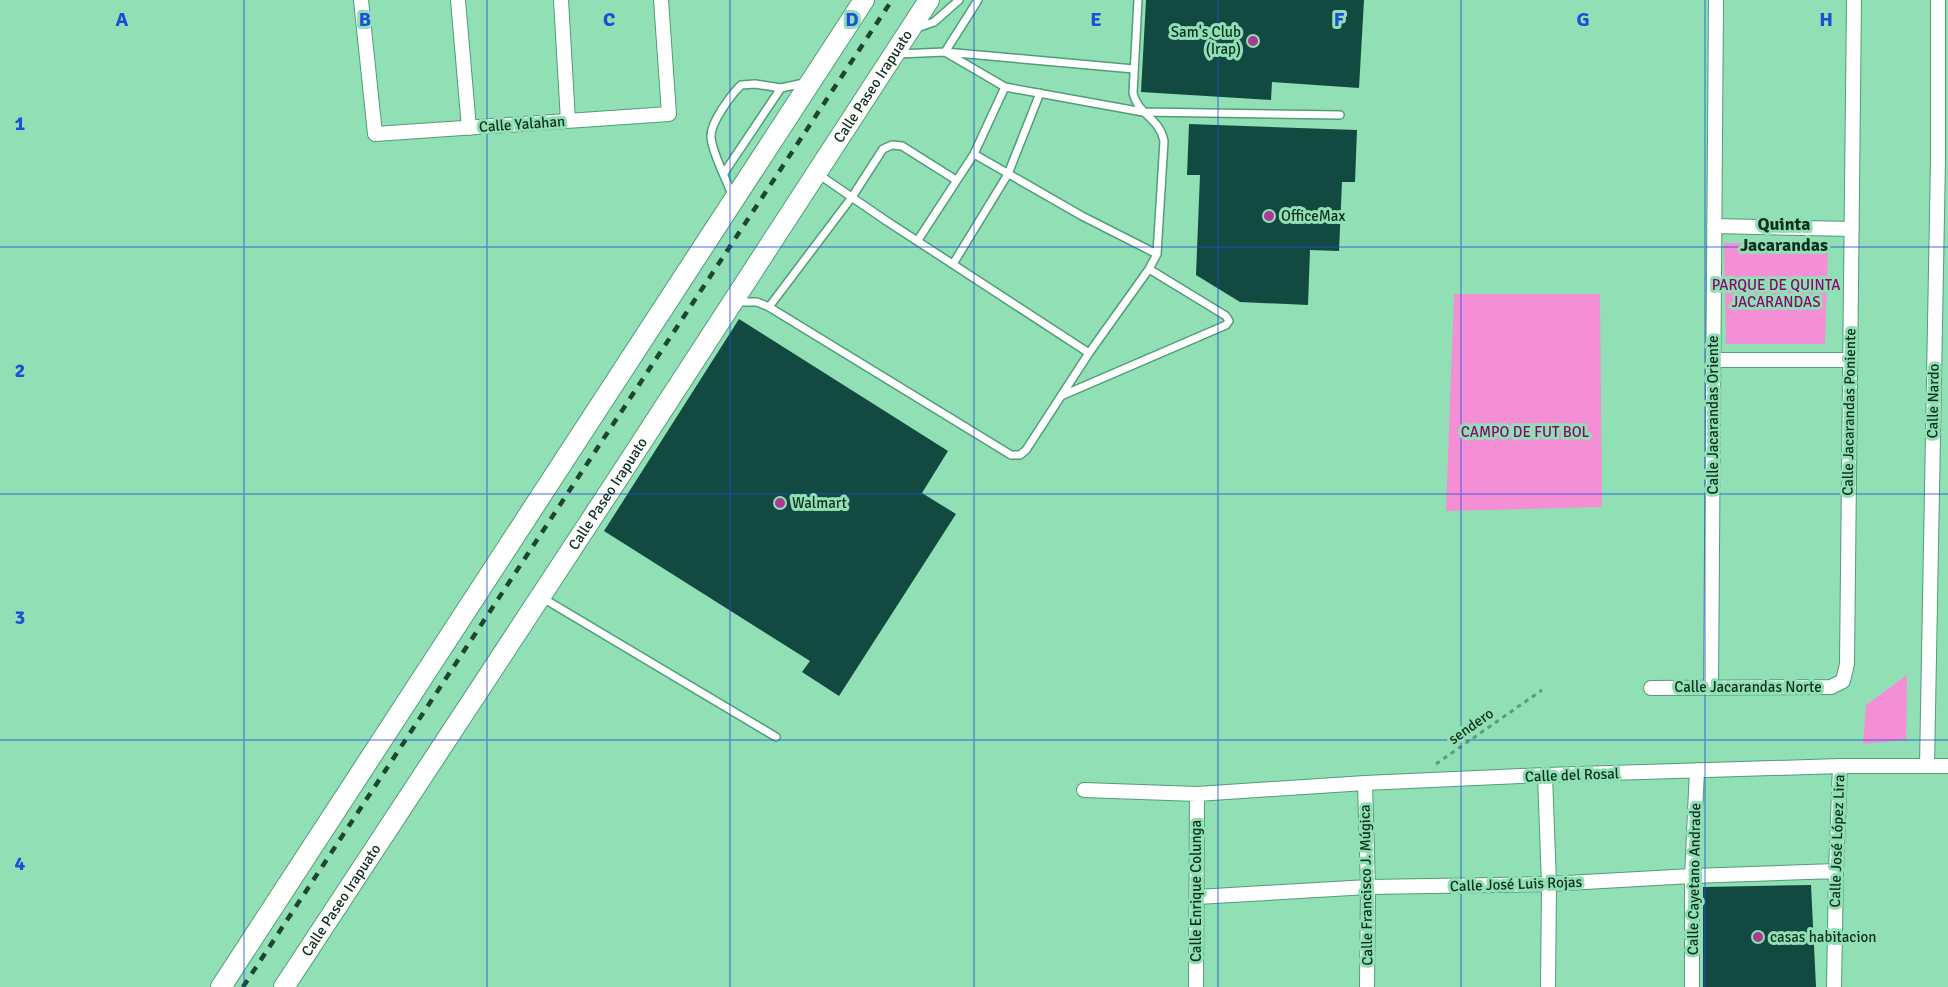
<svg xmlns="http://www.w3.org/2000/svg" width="1948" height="987" font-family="Signika,sans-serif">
  <rect width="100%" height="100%" fill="#90dfb5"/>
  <path fill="#f58fd5" d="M1724 243 1828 244 1825 344H1726Z
    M1454 294H1600L1602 507 1446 511Z
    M1907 675 1906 740 1863 744 1866 705Z"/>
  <path fill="#124a41" d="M1146 0H1364L1359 88 1272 82 1271 100 1141 92Z
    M1189 124 1357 130 1355 182H1342L1339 251 1310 250 1308 305 1240 302 1196 275 1200 175H1187Z
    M739 319 948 451 922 493 956 514 839 696 802 672 810 661 604 531Z
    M1811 885 1816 987H1703V887Z"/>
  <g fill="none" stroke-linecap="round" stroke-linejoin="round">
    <g stroke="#4f9e76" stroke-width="10">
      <path id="service" d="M917 28 934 22 959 0
        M945 52 1005 87 1143 112 1340 115
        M945 52 978 0
        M898 54 945 52 1134 69
        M974 154 1082 216 1157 254
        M724 173 781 88
        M818 174 885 220 1089 353
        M732 195C726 178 712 153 711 137 710 123 731 95 741 85L755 84 781 88 804 83
        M918 240 974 154 1005 87
        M953 264 1008 174 1040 93
        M738 302H757L769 307 1011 455H1020L1026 450 1089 353 1149 269 1157 254 1164 141C1159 117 1138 115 1133 93L1138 0
        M769 307 852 197 883 149 892 145 902 146 956 180
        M1061 396 1226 325 1229 321 1226 316 1149 269
        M541 597 776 737"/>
    </g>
    <g stroke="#4f9e76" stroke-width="16">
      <path id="minor" d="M361 0 375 134 669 114 661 0
        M458 0 469 128
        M561 0 568 121
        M1714 226 1852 229
        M1714 360H1850
        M1711 686 1716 0
        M1651 688 1831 687 1843 681 1847 664 1854 0
        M1927 766 1938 159V0
        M1545 775 1549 884 1548 987
        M1365 783 1368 887 1367 987
        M1084 790 1197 794 1365 783 1545 775 1840 766H1948
        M1197 897 1368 887 1549 884 1692 876 1836 871
        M1196 987 1197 794
        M1692 987V876L1697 770
        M1834 987 1836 871 1840 766"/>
    </g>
    <g stroke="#4f9e76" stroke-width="22">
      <g id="secondary">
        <path d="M221 987 864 0"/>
        <path id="s1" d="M284 987 617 480 929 0"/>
      </g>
    </g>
    <path stroke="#5d9b7a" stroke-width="3" stroke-dasharray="4.5 4.5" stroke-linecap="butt" d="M1436 764 1542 690"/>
    <use href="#service" stroke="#fff" stroke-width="7"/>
    <use href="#minor" stroke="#fff" stroke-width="14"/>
    <use href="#secondary" stroke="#fff" stroke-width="20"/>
    <path stroke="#1e4531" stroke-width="4.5" stroke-dasharray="8 8" stroke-linecap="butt" d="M243 987 892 0"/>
  </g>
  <path fill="none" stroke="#1d4ed8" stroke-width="1.5" stroke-opacity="0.55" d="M244 0V987M487 0V987M730 0V987M974 0V987M1218 0V987M1461 0V987M1705 0V987M0 247H1948M0 494H1948M0 740H1948"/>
  <g fill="#ae3990" stroke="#90dfb5" stroke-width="2">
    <circle cx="1253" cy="41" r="6"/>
    <circle cx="1269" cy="216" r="6"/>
    <circle cx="780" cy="503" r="6"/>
    <circle cx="1758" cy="937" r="6"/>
  </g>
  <g text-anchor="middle" stroke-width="6" stroke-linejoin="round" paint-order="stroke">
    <g font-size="15" fill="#0e301f" stroke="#90dfb5" text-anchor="start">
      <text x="1241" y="37" text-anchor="end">Sam's Club<tspan x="1241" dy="17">(Irap)</tspan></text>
      <text x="1281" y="221">OfficeMax</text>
      <text x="792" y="508">Walmart</text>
      <text x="1770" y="942">casas habitacion</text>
    </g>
    <g font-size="15" fill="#0e301f" stroke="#90dfb5">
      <text dy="5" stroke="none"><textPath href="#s1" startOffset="1076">Calle Paseo Irapuato</textPath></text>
      <text transform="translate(522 124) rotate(-4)" y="5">Calle Yalahan</text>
      <text transform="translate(1933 401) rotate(-89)" y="5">Calle Nardo</text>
      <text transform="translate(1849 412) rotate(-89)" y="5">Calle Jacarandas Poniente</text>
      <text transform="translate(1713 415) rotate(-90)" y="5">Calle Jacarandas Oriente</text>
      <text dy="5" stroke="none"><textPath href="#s1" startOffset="590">Calle Paseo Irapuato</textPath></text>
      <text x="1748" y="692">Calle Jacarandas Norte</text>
      <text transform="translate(1471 726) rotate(-35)" y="5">sendero</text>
      <text transform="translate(1572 775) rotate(-2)" y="5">Calle del Rosal</text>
      <text transform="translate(1837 841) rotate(-88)" y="5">Calle José López Lira</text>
      <text transform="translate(1694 879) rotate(-89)" y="5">Calle Cayetano Andrade</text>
      <text transform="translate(1516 884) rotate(-2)" y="5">Calle José Luis Rojas</text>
      <text transform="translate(1366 885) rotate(-91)" y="5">Calle Francisco J. Múgica</text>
      <text transform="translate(1196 891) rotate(-90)" y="5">Calle Enrique Colunga</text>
      <text dy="5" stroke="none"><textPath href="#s1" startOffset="104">Calle Paseo Irapuato</textPath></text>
    </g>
    <g font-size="15" fill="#88086e" stroke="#90dfb5">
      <text x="1776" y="290">PARQUE DE QUINTA<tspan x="1776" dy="17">JACARANDAS</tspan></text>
      <text x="1525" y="437">CAMPO DE FUT BOL</text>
    </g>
    <g font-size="18" font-weight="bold" fill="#0e301f" stroke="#90dfb5">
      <text x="1784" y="230">Quinta<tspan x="1784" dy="21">Jacarandas</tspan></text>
    </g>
  </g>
  <g font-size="20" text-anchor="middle" font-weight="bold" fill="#1d4ed8" stroke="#90dfb5" stroke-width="6" stroke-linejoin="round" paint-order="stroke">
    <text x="122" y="26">A</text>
    <text x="365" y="26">B</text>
    <text x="609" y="26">C</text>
    <text x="852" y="26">D</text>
    <text x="1096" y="26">E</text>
    <text x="1339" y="26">F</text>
    <text x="1583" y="26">G</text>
    <text x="1826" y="26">H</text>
    <text x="20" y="130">1</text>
    <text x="20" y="377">2</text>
    <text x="20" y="624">3</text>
    <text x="20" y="870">4</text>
  </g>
</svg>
